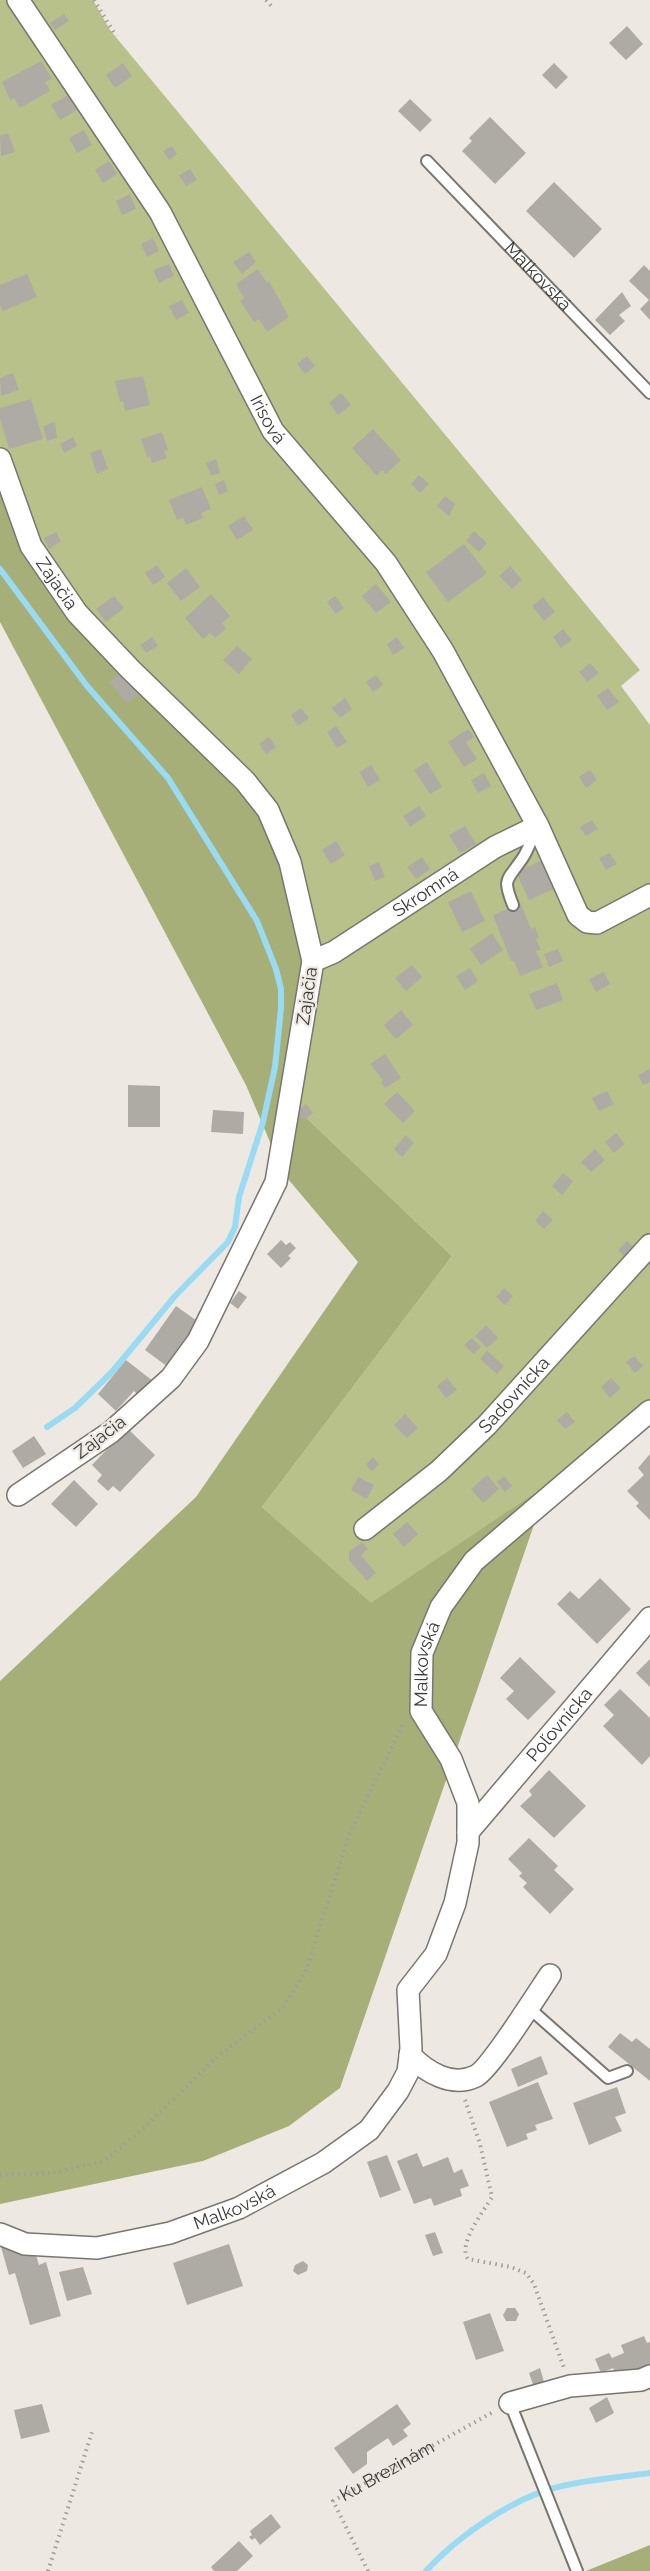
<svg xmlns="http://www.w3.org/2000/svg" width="650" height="2571" font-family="Raleway,sans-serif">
  <rect width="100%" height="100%" fill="#ede9e2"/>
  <path fill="#b8c18a" d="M0 0H93L110 30 640 670 621 686 650 725V1402L548 1484 371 1604 262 1507 452 1256 298 1110 19 535 0 464Z"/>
  <path fill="#a7af79" d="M0 464 19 535 272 818 308 927 298 1110 452 1256 262 1507 371 1603 548 1484 340 2088 289 2126 203 2161 0 2204V1681L196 1497 358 1262 283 1173 246 1085 0 622Z
    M650 2545V2571H586Z"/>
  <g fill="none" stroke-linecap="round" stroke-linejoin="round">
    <path stroke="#99dbf2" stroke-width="6" d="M0 569 87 686 168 778 257 921 276 969 281 989V1008L275 1067 263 1122 239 1197 235 1227 228 1242 175 1296 112 1372 75 1408 47 1427
      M426 2571C458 2536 515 2496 562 2486 591 2479 621 2477 650 2473"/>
  </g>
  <path fill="#aeaba4" d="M64 14 69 21 55 30 50 23Z
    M627 26 643 44 626 60 609 43Z
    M41 61 52 79 45 82 50 91 20 108 14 98 10 100 2 82Z
    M123 63 132 76 115 88 106 75Z
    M554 63 568 77 556 89 542 75Z
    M68 95 77 110 60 120 51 105Z
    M410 99 432 120 420 132 398 111Z
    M490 117 526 153 495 184 462 151 472 141 469 138Z
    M84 130 92 145 77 153 69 138Z
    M8 133 15 152 1 156 0 136Z
    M172 146 177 154 169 160 163 151Z
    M109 161 117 174 103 183 95 170Z
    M190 169 197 180 186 186 179 175Z
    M554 182 602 229 574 258 526 211Z
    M130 194 136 209 122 215 116 201Z
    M153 238 159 251 147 257 141 244Z
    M249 252 256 262 242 274 233 262Z
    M169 264 174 276 159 283 153 270Z
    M644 265 650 271V320L640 309 649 300 629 281Z
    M258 269 267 283 269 281 289 317 267 332 259 319 254 322 240 301 244 298 236 284Z
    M27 274 37 297 3 311 0 304V285Z
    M622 292 631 306 619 315 625 321 610 335 595 320Z
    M182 300 189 313 176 320 169 306Z
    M307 356 315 366 305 374 297 364Z
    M13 373 19 390 1 396 0 378Z
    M143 376 150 405 125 411 123 401 120 402 115 381Z
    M341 393 351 405 338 415 329 403Z
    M31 399 43 439 9 449 0 418V408Z
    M55 422 57 438 47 441 43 426Z
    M373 429 401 460 386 474 382 470 377 476 352 448Z
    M162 432 168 450 164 451 167 458 152 463 150 456 147 457 141 439Z
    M73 437 77 446 64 453 60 444Z
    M101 449 108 469 97 474 90 453Z
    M216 459 220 473 211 476 206 463Z
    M419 475 429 484 420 493 411 484Z
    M224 480 228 491 219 495 215 484Z
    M202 487 211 509 201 513 203 518 186 525 183 518 177 520 169 500Z
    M445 496 455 504 449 516 437 506Z
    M244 516 253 530 237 540 228 526Z
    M474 531 487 543 479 552 466 541Z
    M56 532 61 541 49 549 44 538Z
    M464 544 487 573 448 602 426 572Z
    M157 565 165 577 153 585 145 573Z
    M510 566 522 580 512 589 499 576Z
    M186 568 200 587 181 601 167 583Z
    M376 584 391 602 376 613 362 596Z
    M211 594 230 616 222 623 226 629 215 638 210 633 203 639 185 618Z
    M114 596 124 608 106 622 96 609Z
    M335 596 344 608 336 614 327 602Z
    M543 597 555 612 544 621 532 606Z
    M563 629 572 640 561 648 553 637Z
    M152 637 158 646 146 653 140 645Z
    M397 637 404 648 393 655 387 644Z
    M237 646 252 659 239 674 223 660Z
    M590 663 599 673 587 682 579 672Z
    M120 674 138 695 127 703 109 682Z
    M376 675 383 685 373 692 366 682Z
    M608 688 619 702 607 710 597 696Z
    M345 698 352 709 340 718 332 708Z
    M301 708 309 718 298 726 291 715Z
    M336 726 347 742 337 748 327 732Z
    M468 729 474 737 466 742 477 759 464 767 448 742Z
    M269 737 276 747 266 754 259 744Z
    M427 762 442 787 430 794 414 770Z
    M371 765 380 780 368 787 359 772Z
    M590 770 597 780 586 788 579 777Z
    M484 773 491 786 478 793 471 780Z
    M419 806 426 816 410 827 403 816Z
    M592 820 598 829 586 836 580 827Z
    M465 826 476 844 460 853 449 835Z
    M336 841 345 855 331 864 322 850Z
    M610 853 617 864 606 870 599 858Z
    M422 857 430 869 416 879 407 867Z
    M541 861 554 889 529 900 516 872Z
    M379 862 385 877 375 881 369 866Z
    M471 891 485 921 462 932 448 902Z
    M521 904 531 929 535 927 539 938 536 939 541 950 536 951 543 967 520 976 514 961H511L493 915Z
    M492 933 503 950 481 965 470 949Z
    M558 949 563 961 549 967 544 954Z
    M412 965 422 977 406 991 395 978Z
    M470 968 478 981 465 990 456 976Z
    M604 972 610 984 596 992 589 979Z
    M557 983 563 1000 536 1010 529 994Z
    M401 1010 413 1025 396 1039 384 1025Z
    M385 1054 401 1078 385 1088 381 1082 383 1080 370 1064Z
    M650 1069V1082L643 1085 638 1075Z
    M128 1085 160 1086V1127H128Z
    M607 1091 614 1104 599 1111 592 1098Z
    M397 1092 415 1111 403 1123 384 1104Z
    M306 1104 313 1113 304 1120 296 1112Z
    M213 1110 244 1112 243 1134 211 1132Z
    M616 1133 625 1144 614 1153 605 1142Z
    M406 1135 414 1143 402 1157 394 1149Z
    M595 1149 605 1160 591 1172 581 1162Z
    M563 1173 573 1181 562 1195 552 1186Z
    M543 1211 553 1220 544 1229 535 1221Z
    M281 1240 286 1245 290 1242 296 1248 288 1256 291 1258 281 1268 267 1254Z
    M627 1241 637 1250 627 1260 618 1250Z
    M504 1288 513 1296 505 1305 496 1297Z
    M239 1291 247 1297 238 1309 230 1303Z
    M176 1306 200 1323 168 1367 145 1350Z
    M486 1325 498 1338 487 1348 475 1336Z
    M472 1338 481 1347 474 1354 464 1345Z
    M487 1351 504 1366 497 1374 480 1359Z
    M634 1356 643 1366 635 1373 626 1362Z
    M126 1360 158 1385 142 1399 134 1391 116 1411 98 1394Z
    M447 1378 457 1390 446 1398 437 1386Z
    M611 1378 621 1388 610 1398 601 1387Z
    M567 1412 575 1422 565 1429 557 1420Z
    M405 1414 418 1428 407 1438 394 1425Z
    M127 1428 155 1455 120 1492 113 1486 108 1491 97 1481 102 1475 92 1465Z
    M34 1436 46 1454 23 1468 12 1451Z
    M650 1454V1520L636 1506 639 1503 627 1491 644 1475 638 1468Z
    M373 1457 379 1465 371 1471 366 1464Z
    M487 1475 499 1489 483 1503 471 1489Z
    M504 1476 512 1486 505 1492 497 1482Z
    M358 1477 374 1485 367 1499 351 1490Z
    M74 1480 98 1504 76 1527 51 1504Z
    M407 1522 418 1534 404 1547 393 1534Z
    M362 1542 368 1549 361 1555 376 1573 367 1581 349 1560V1552Z
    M600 1578 631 1609 597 1644 557 1604 570 1591 579 1599Z
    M520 1657 556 1692 528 1720 506 1699 514 1691 500 1678Z
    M650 1659V1687L636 1673Z
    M620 1689 650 1718V1756L642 1765 603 1726 614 1715 604 1705Z
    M549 1770 586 1806 554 1838 520 1806 532 1795 529 1791Z
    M529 1838 558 1866 554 1870 574 1889 550 1914 523 1887 527 1883 519 1876 522 1873 508 1859Z
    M620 2033 632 2042 636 2038 650 2049V2081L608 2047Z
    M541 2056 548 2074 518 2087 511 2069Z
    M538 2082 553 2119 535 2125 537 2130 526 2134 528 2139 507 2147 489 2102Z
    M617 2087 626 2113 615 2117 622 2131 589 2145 573 2103Z
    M417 2153 423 2167 448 2157 454 2173 462 2169 469 2186 460 2189 462 2196 434 2206 431 2198 414 2204 397 2161Z
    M387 2155 401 2190 380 2198 367 2162Z
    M435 2232 443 2253 433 2256 425 2235Z
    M229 2244 243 2286 187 2305 173 2263Z
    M1 2247 34 2249 39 2265 46 2262 61 2316 30 2325 15 2273 9 2275Z
    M303 2261 308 2265 307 2271 298 2275 293 2271 295 2265Z
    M83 2267 92 2294 67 2301 59 2272Z
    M507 2308H515L519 2314 516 2321H506L503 2315Z
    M490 2313 504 2351 476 2360 463 2322Z
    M644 2336 647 2343 650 2342V2373L617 2378 613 2368 601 2373 595 2359 609 2353 612 2358 624 2353 621 2345Z
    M540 2368 544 2382 534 2387 529 2373Z
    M607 2397 614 2413 596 2423 589 2408Z
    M42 2404 50 2432 21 2439 14 2410Z
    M397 2404 411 2424 403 2430 408 2436 393 2446 388 2438 367 2452V2464L353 2474 334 2448Z
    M271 2514 281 2527 260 2545 255 2538 252 2540 249 2537 252 2535 250 2531Z
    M239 2541 253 2556 237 2571H214L211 2567Z"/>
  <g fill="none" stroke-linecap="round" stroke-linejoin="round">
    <g stroke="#79766f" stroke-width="14">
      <g id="lane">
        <path id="s2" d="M427 161 650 393"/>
        <path d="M513 905C502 878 507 881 522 859 528 851 532 838 536 829"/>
        <path d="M528 2007 608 2078 627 2071"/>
        <path d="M510 2403 577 2571"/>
      </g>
    </g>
    <g stroke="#79766f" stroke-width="24">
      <g id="street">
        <path id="s3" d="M18 0 160 212 273 431 386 563 443 651 538 826"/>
        <path id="s4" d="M0 459 31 546 77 613 130 669 245 781 268 810 290 862 313 961 276 1182 198 1341 171 1378 111 1432 18 1495"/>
        <path id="s5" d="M313 961 334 952 495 847 538 826 578 915 587 922 597 923 650 895"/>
        <path id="s6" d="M365 1529 439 1471 487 1425 650 1245"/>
        <path id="s7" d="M468 1832 650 1618"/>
        <path d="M410 2055C426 2072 452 2088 476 2076 490 2069 538 1993 550 1975"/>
        <path id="s8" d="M0 2234 25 2244 97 2248 170 2233 239 2208 323 2163 369 2130 398 2091 408 2072 411 2048 408 1990 436 1954 455 1903 468 1843V1803L451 1759 421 1711 422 1653 441 1607 474 1561 650 1411"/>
        <path d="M510 2403 570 2386 641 2380 650 2376"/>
      </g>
    </g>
    <g stroke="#a09d98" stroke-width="4" stroke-dasharray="1.5 4.5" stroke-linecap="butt">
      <path d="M94 0 116 36"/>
      <path d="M266 0 274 9"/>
      <path d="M465 2100 480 2144 492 2197C484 2211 457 2244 468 2259L511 2267 526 2273 534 2284 564 2368"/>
      <path d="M0 2175 52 2173 104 2161 145 2127 218 2056 283 2007 306 1971 349 1835 404 1722"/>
      <path d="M48 2571 92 2432"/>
      <path id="s1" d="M368 2571 333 2501 493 2412"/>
    </g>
    <use href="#lane" stroke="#fff" stroke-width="10"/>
    <use href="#street" stroke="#fff" stroke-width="21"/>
  </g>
  <g text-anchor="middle" stroke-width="4.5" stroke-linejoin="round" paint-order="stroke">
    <g font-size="18" fill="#3a3936" stroke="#ede9e2">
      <text dy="6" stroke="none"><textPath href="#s2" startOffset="160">Malkovská</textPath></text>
      <text dy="6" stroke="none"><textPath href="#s3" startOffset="489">Irisová</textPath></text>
      <text dy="6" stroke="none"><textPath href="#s4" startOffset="138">Zajačia</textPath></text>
      <text dy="6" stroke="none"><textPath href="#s5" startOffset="132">Skromná</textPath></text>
      <text transform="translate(307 996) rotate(-82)" y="6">Zajačia</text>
      <text dy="6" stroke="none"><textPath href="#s6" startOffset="201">Sadovnícka</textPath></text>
      <text transform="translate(100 1437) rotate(-37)" y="6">Zajačia</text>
      <text dy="6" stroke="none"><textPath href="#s8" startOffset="904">Malkovská</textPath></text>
      <text dy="6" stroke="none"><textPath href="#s7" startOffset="141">Poľovnícka</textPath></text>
      <text dy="6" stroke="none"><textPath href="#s8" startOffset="243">Malkovská</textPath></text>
      <text dy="6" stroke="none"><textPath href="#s1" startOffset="140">Ku Brezinám</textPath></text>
    </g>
  </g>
</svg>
